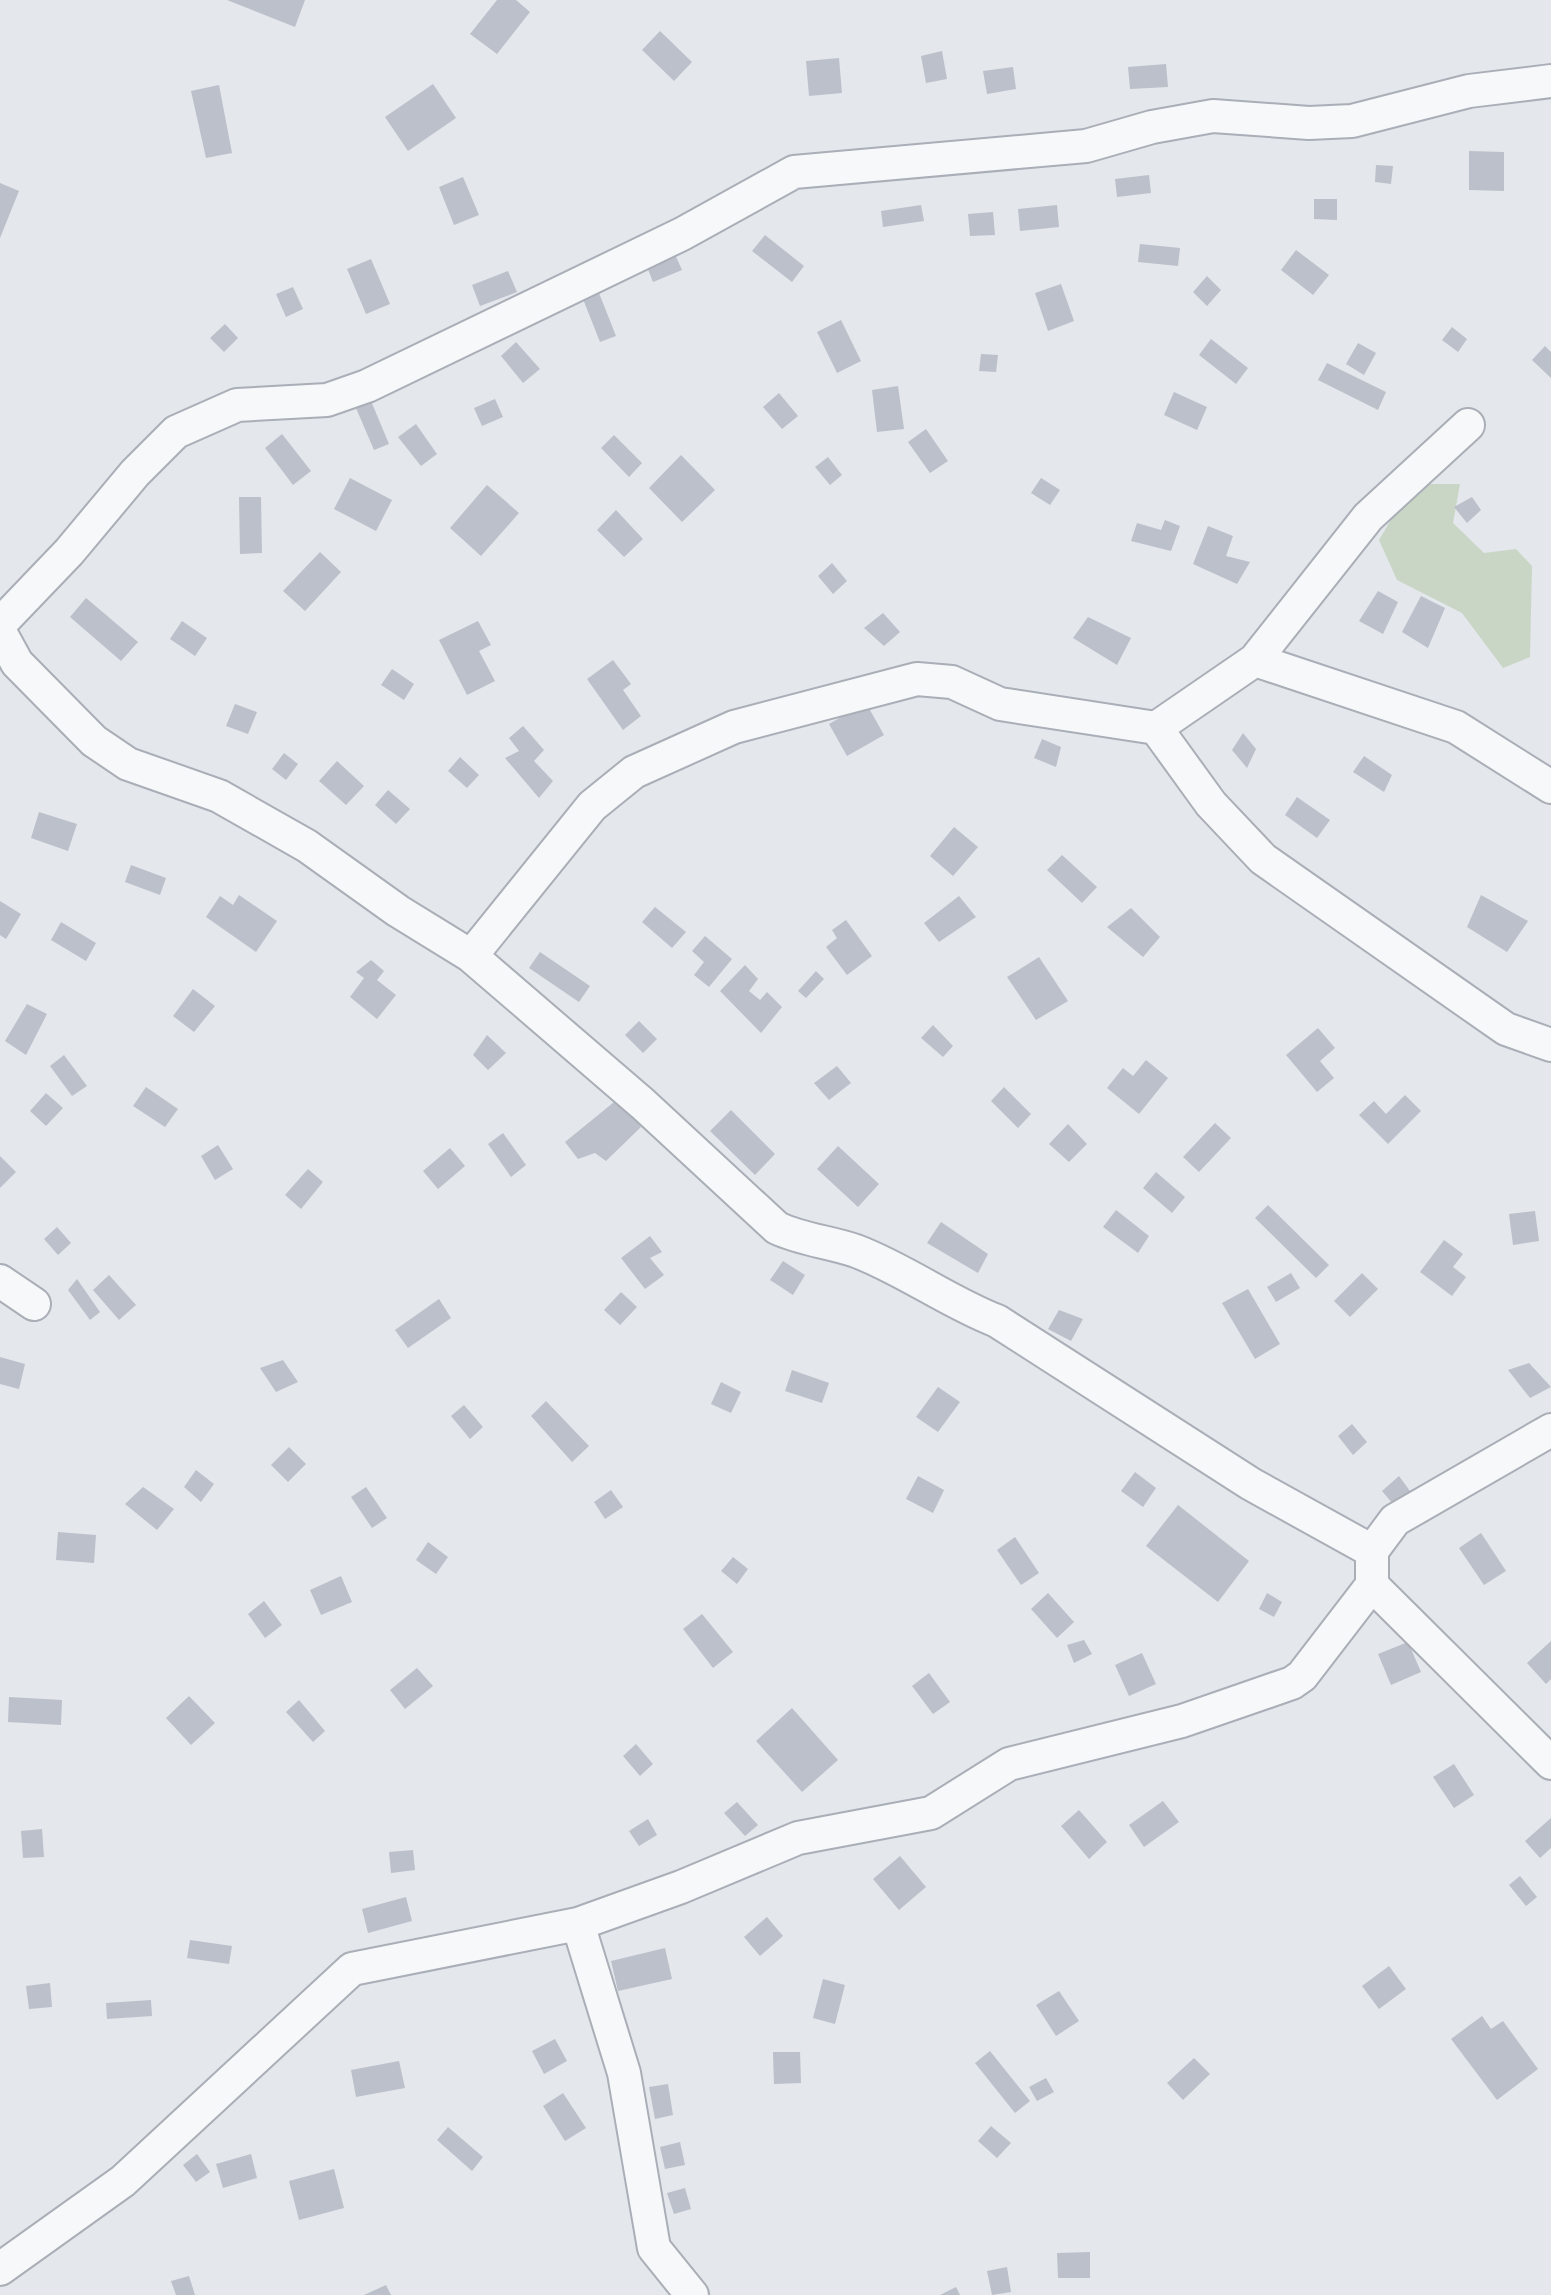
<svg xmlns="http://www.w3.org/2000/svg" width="1551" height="2295" font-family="Arial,sans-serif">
  <rect width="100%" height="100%" fill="#e4e7ec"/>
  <path fill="#c9d6c5" d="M1412 484H1460L1453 523 1484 553 1516 549 1532 566 1530 657 1503 668 1462 613 1397 580 1379 540Z"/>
  <path fill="#bbc0ca" d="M227 0H305L295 27Z
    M497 0H516L530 12 497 54 470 34Z
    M660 31 692 62 674 81 642 50Z
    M942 51 947 79 926 83 921 56Z
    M839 58 842 93 809 96 806 61Z
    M1166 64 1168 87 1130 89 1128 67Z
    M1013 67 1016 89 987 94 983 71Z
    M433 84 456 118 408 151 385 117Z
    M219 85 232 153 206 158 191 91Z
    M1469 151 1504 152V191L1469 190Z
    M1376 165 1393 166 1391 184 1375 182Z
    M1149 175 1151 193 1117 197 1115 179Z
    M463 177 479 215 454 225 439 187Z
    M0 183 19 191 0 238Z
    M1314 199H1337V220L1314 219Z
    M921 205 924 221 883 227 881 211Z
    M1057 205 1059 227 1020 231 1018 209Z
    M993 212 995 235 970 236 968 214Z
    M765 235 804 266 792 282 752 251Z
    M1140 244 1180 248 1178 266 1138 262Z
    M673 250 682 270 653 282 645 262Z
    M1296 250 1329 275 1313 295 1281 270Z
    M371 259 390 304 366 314 347 269Z
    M508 271 517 292 480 306 472 285Z
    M1207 276 1221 290 1207 306 1193 292Z
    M1061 284 1074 321 1048 331 1035 293Z
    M293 287 303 309 286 317 276 294Z
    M599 293 616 336 600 342 583 299Z
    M841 320 861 361 837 373 817 332Z
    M225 324 238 338 224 352 210 338Z
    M1452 327 1467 339 1458 352 1442 340Z
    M1211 339 1248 368 1236 384 1199 355Z
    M516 342 540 369 523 383 501 356Z
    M1358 343 1376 353 1364 375 1346 364Z
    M1545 346 1551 352V378L1532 360Z
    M981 354 998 355 996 372 979 371Z
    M1327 363 1386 392 1378 410 1318 380Z
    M898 386 904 429 877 432 872 390Z
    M1174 392 1207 407 1197 430 1164 415Z
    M779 393 798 416 782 429 763 407Z
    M495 399 503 417 482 426 474 408Z
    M371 401 389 444 374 450 356 408Z
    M416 424 437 454 421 466 398 437Z
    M926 429 948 461 930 473 908 442Z
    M282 434 311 471 293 485 265 448Z
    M614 435 642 463 629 477 601 448Z
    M681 455 715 490 682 522 649 488Z
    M828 457 842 475 830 485 815 467Z
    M350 478 392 500 376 531 334 509Z
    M1041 478 1060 490 1050 505 1031 493Z
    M487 485 519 513 481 556 450 528Z
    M239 497H261L262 553 240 554Z
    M1472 497 1481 510 1467 523 1454 507Z
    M616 510 643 539 624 557 597 530Z
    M1165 520 1180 526 1171 551 1131 541 1137 523 1161 530Z
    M1208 526 1233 536 1226 556 1250 562 1237 584 1193 564Z
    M320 552 341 572 305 611 283 591Z
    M832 563 847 581 833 594 818 576Z
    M1378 591 1398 602 1383 634 1359 621Z
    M1421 596 1445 608 1428 648 1402 632Z
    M86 598 138 642 121 661 70 617Z
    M883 613 900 632 884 646 864 628Z
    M1088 617 1131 638 1117 665 1073 638Z
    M182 621 207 638 195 656 170 639Z
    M478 621 491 645 479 651 495 681 467 695 439 640Z
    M613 660 631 684 623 690 641 716 623 730 587 679Z
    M392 669 414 684 404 700 381 685Z
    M866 703 884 735 847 756 829 724Z
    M235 704 257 712 248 734 226 726Z
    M523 726 544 750 534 761 553 781 539 798 505 758 519 751 509 738Z
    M1243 733 1256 749 1247 768 1232 750Z
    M1042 739 1061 747 1056 767 1034 758Z
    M284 753 298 764 286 780 272 769Z
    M1364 756 1392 775 1384 792 1353 772Z
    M460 757 479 775 467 788 448 771Z
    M337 761 364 786 346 805 319 781Z
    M388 790 410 809 396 824 375 805Z
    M1297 797 1330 820 1317 838 1285 815Z
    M39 812 77 824 68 851 31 838Z
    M954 827 978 847 953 876 930 856Z
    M1062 855 1097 887 1082 903 1047 870Z
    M131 865 166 878 160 895 125 882Z
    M239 895 277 921 256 952 206 917 220 896 233 905Z
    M1481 895 1528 921 1507 952 1467 927Z
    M959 896 976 917 939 942 924 923Z
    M0 901 21 914 6 939 0 935Z
    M655 907 686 932 672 948 642 922Z
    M1131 908 1160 937 1143 957 1107 927Z
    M846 920 872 956 847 975 826 947 837 938 832 930Z
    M61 922 96 943 86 961 51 940Z
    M705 936 732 959 709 987 694 975 704 962 692 951Z
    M540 952 590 986 579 1002 529 968Z
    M1039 957 1068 1001 1036 1020 1007 977Z
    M371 960 384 971 377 980 396 995 377 1019 350 997 364 978 356 972Z
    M745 965 758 979 749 991 760 1000 767 992 782 1007 761 1033 720 991Z
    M816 971 824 979 806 998 798 991Z
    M193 989 215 1006 194 1032 173 1016Z
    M27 1004 47 1014 26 1055 5 1041Z
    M639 1021 657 1039 643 1053 625 1035Z
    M933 1025 953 1046 943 1057 921 1038Z
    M1318 1028 1335 1048 1320 1061 1334 1078 1317 1092 1286 1055Z
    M487 1035 506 1053 488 1070 473 1055Z
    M64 1055 87 1086 72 1096 50 1066Z
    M1146 1060 1168 1078 1139 1114 1107 1088 1123 1068 1133 1076Z
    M837 1066 851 1083 829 1100 814 1083Z
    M146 1087 178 1109 165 1127 133 1106Z
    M1004 1087 1031 1114 1018 1128 991 1101Z
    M46 1093 63 1108 46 1126 30 1111Z
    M1405 1095 1421 1111 1388 1144 1359 1115 1374 1101 1386 1114Z
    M619 1098 641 1127 606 1161 595 1153 578 1159 565 1142Z
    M731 1110 775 1154 755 1175 710 1131Z
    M1215 1123 1231 1138 1199 1172 1183 1157Z
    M1068 1124 1087 1144 1069 1162 1049 1144Z
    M503 1133 526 1165 511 1177 488 1144Z
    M218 1145 233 1169 215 1180 201 1156Z
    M838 1146 879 1184 858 1207 817 1169Z
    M450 1148 465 1166 438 1189 423 1171Z
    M0 1156 16 1172 0 1188Z
    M308 1169 323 1182 301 1209 285 1195Z
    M1156 1172 1185 1197 1172 1213 1143 1188Z
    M1268 1205 1329 1265 1316 1278 1255 1218Z
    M1116 1210 1149 1236 1138 1253 1103 1227Z
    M1535 1211 1539 1241 1513 1245 1509 1214Z
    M941 1222 988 1254 978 1273 927 1243Z
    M57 1227 71 1243 58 1255 44 1239Z
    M650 1236 662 1252 650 1258 664 1275 645 1289 621 1258Z
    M1444 1240 1463 1254 1453 1267 1466 1277 1452 1296 1420 1272Z
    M783 1261 805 1275 793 1295 770 1280Z
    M1291 1273 1300 1288 1276 1302 1267 1287Z
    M1362 1273 1378 1289 1350 1317 1334 1301Z
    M109 1275 136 1305 119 1320 93 1290Z
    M77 1279 100 1312 90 1320 68 1290Z
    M1248 1289 1280 1344 1255 1359 1222 1303Z
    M621 1292 637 1307 620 1325 604 1310Z
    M439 1299 451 1318 408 1348 395 1330Z
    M1059 1310 1083 1319 1071 1341 1048 1329Z
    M0 1357 25 1364 19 1389 0 1384Z
    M283 1360 298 1382 276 1392 260 1368Z
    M1529 1363 1551 1387 1530 1398 1508 1370Z
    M792 1370 829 1383 822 1403 785 1391Z
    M721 1382 741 1392 731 1413 711 1404Z
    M938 1387 960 1402 938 1432 916 1417Z
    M546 1401 589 1446 572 1462 531 1416Z
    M464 1405 483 1427 470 1439 451 1416Z
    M1352 1424 1367 1442 1353 1455 1338 1436Z
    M289 1447 306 1464 288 1482 271 1465Z
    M196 1470 214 1484 201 1502 184 1487Z
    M1135 1472 1156 1488 1143 1507 1121 1491Z
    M918 1476 944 1490 933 1513 906 1499Z
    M1399 1476 1410 1491 1393 1504 1382 1491Z
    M143 1487 174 1509 157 1530 125 1504Z
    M366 1487 387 1518 372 1528 351 1497Z
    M611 1490 623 1507 605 1519 594 1502Z
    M1178 1505 1249 1561 1218 1602 1146 1546Z
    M58 1532 96 1535 94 1563 56 1560Z
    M1481 1533 1506 1571 1484 1585 1459 1548Z
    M1015 1537 1039 1573 1021 1585 997 1550Z
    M428 1542 448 1557 436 1574 416 1560Z
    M733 1557 748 1569 737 1584 721 1571Z
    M341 1576 352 1602 321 1615 310 1590Z
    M1048 1593 1074 1622 1057 1638 1031 1609Z
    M1267 1593 1282 1602 1274 1617 1259 1609Z
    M264 1601 282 1625 265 1638 248 1614Z
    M702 1614 733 1652 713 1668 683 1629Z
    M1084 1640 1092 1654 1074 1663 1067 1645Z
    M1551 1641V1679L1546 1684 1527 1663Z
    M1408 1642 1421 1672 1391 1685 1378 1654Z
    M1142 1653 1156 1684 1129 1696 1115 1665Z
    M417 1668 433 1686 405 1709 390 1690Z
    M929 1673 950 1702 933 1714 912 1686Z
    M189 1696 215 1723 191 1745 166 1718Z
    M9 1697 62 1700 61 1725 8 1722Z
    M299 1700 325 1731 313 1742 286 1712Z
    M792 1708 838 1760 802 1792 756 1741Z
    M636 1744 653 1764 640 1776 623 1756Z
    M1454 1764 1474 1795 1454 1808 1433 1777Z
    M1163 1801 1179 1822 1144 1847 1129 1825Z
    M737 1802 758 1825 745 1836 724 1813Z
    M1079 1810 1107 1842 1089 1859 1061 1826Z
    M1551 1818V1848L1540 1858 1525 1841Z
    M648 1819 657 1835 639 1846 629 1831Z
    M42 1829 44 1857 23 1858 21 1831Z
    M413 1850 415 1870 391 1873 389 1852Z
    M900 1856 926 1887 899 1910 873 1879Z
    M1520 1876 1537 1897 1526 1906 1509 1885Z
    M406 1897 412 1921 368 1933 362 1909Z
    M767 1917 783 1936 760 1956 744 1937Z
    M190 1940 232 1946 229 1964 187 1958Z
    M665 1948 672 1979 618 1991 611 1961Z
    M1389 1966 1406 1989 1379 2009 1362 1986Z
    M823 1979 845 1985 835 2024 813 2018Z
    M50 1983 52 2007 29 2009 26 1986Z
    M1059 1991 1079 2021 1056 2036 1036 2005Z
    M151 2000 152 2016 107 2019 106 2003Z
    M1482 2016 1491 2029 1503 2021 1538 2069 1497 2100 1451 2039Z
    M555 2039 567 2061 544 2074 532 2051Z
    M990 2051 1030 2101 1015 2113 975 2063Z
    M773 2052H800L801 2083 774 2084Z
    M1194 2058 1210 2074 1183 2100 1167 2083Z
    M399 2061 405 2088 356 2097 351 2070Z
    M1046 2078 1054 2092 1037 2101 1029 2087Z
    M668 2084 673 2115 655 2119 649 2087Z
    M563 2093 586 2128 565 2141 543 2106Z
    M991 2126 1011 2143 997 2158 978 2141Z
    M448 2127 483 2157 472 2171 437 2140Z
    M680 2142 685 2165 665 2169 660 2147Z
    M197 2154 210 2172 196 2182 183 2165Z
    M251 2154 257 2178 223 2188 216 2164Z
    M334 2169 344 2208 299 2220 289 2181Z
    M685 2188 691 2209 674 2214 667 2193Z
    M1090 2252V2278H1058L1057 2253Z
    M1007 2267 1011 2292 992 2295 987 2271Z
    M189 2276 195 2295H176L171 2281Z
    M386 2285 391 2295H364Z
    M956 2287 960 2295H940Z"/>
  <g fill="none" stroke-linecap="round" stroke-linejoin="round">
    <g stroke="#a9aeb7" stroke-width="36">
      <path id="minor" d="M0 624 69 552 135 473 176 432 237 405 327 400 367 386 682 234 794 172 1086 146 1152 127 1213 116 1309 123 1352 121 1469 91 1551 81
        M0 632 17 663 94 741 128 764 219 796 307 846 398 911 471 956 643 1104 777 1228C803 1240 830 1242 856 1251 904 1269 948 1302 997 1321L1251 1484 1372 1551
        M1255 660 1456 727 1551 787
        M1156 728 1211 804 1263 859 1506 1029 1551 1045
        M471 956 592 806 634 772 734 727 917 679 952 682 1000 704 1156 728 1255 660 1368 517 1468 425
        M0 1281 34 1304
        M1372 1585 1551 1763
        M578 1924 624 2073 654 2248 692 2295
        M0 2269 123 2181 352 1969 578 1924 681 1887 798 1838 931 1813 1009 1764 1182 1721 1292 1683 1302 1676 1372 1585V1551L1395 1520 1551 1430"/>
    </g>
    <use href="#minor" stroke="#f7f8fa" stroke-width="32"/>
  </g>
</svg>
